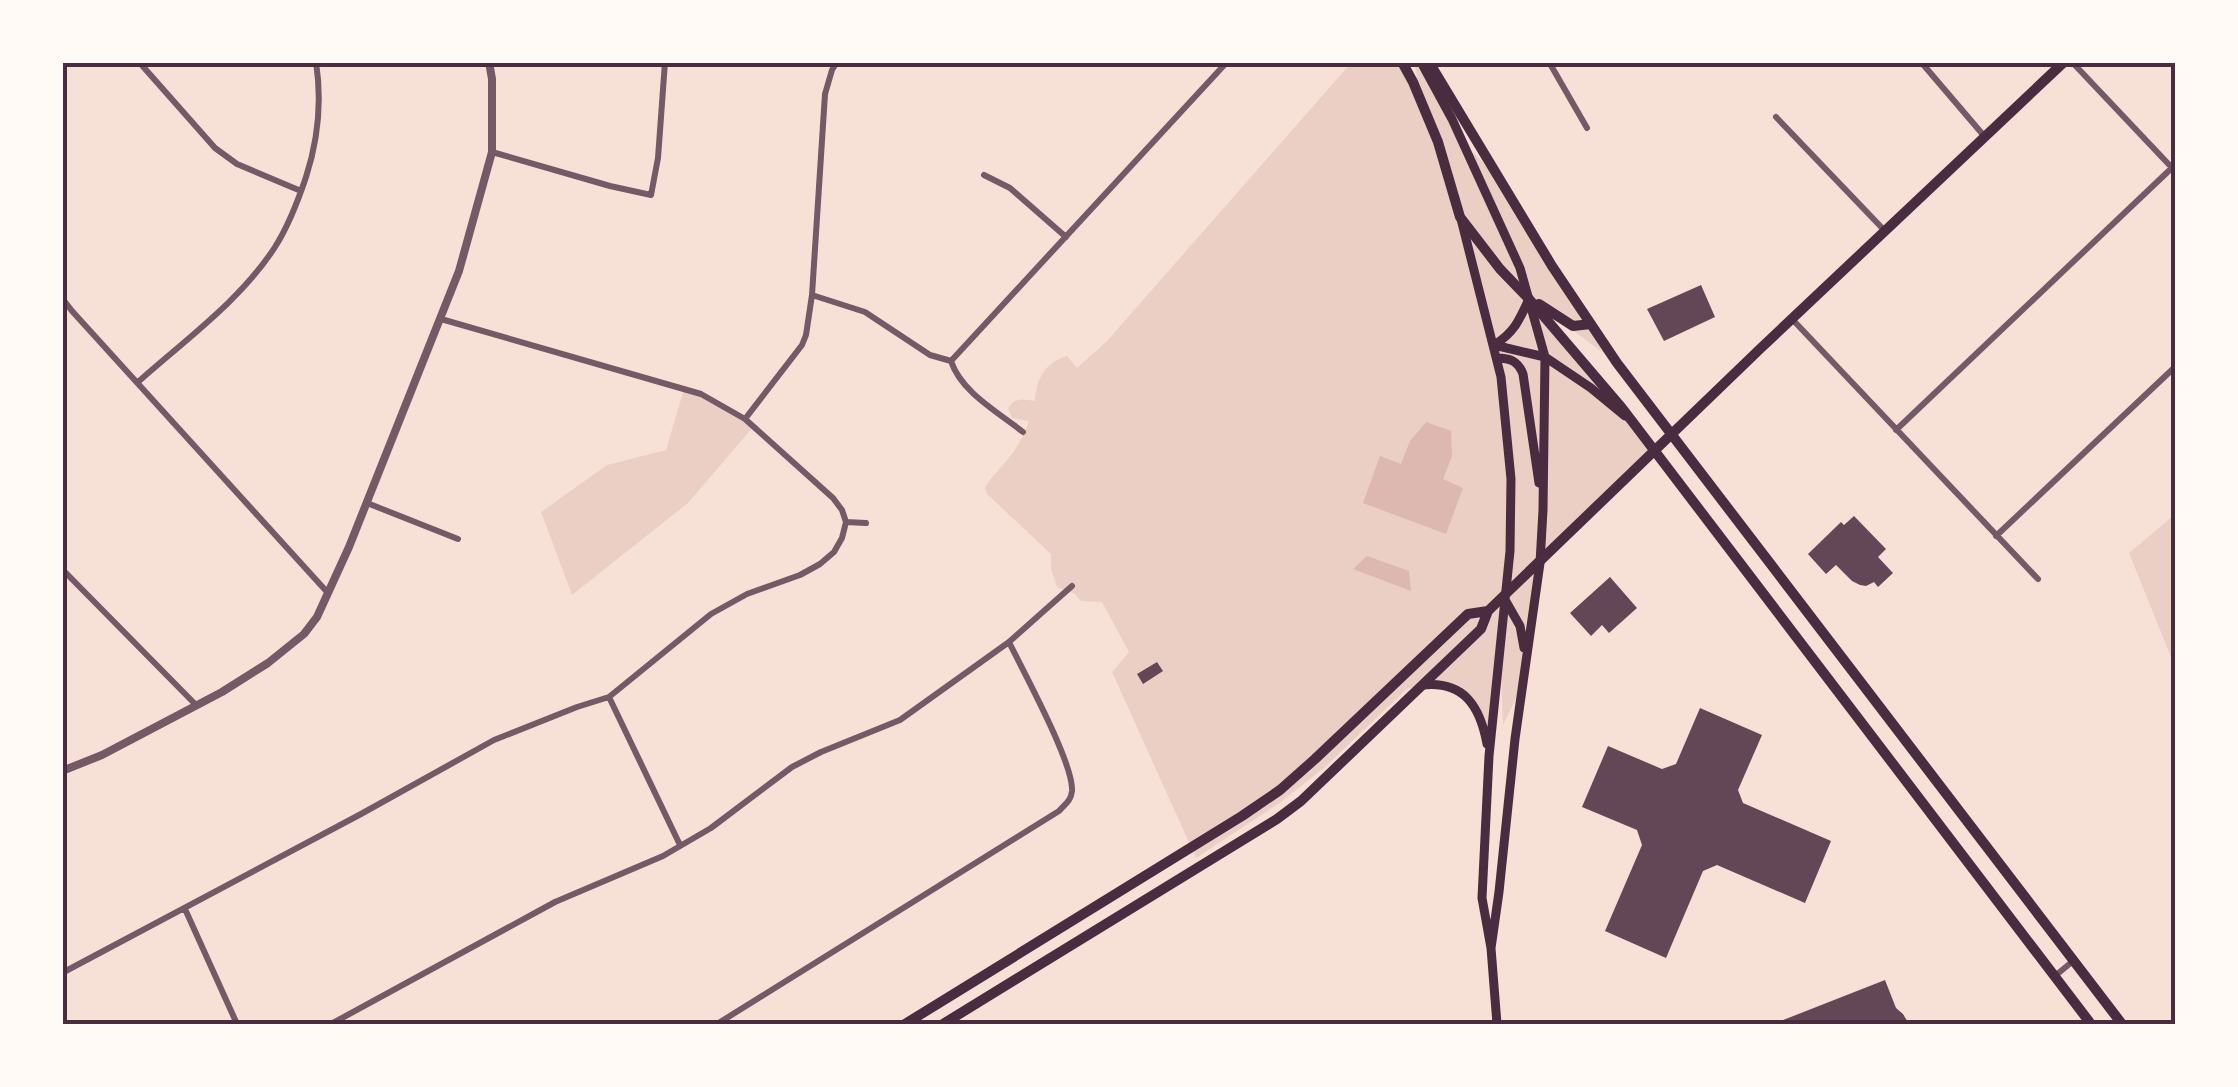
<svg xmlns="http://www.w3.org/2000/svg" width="2238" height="1087" font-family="Helvetica,sans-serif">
  <rect width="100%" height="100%" fill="#f7e1d7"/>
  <path fill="#ebcfc5" d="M1351 63H1402L1420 95 1415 64 1436 89 1487 191 1472 150 1508 191 1617 363 1534 302 1655 451 1540 563 1522 686 1503 725 1500 649 1489 756 1484 728 1461 691 1420 685 1407 689 1325 767 1281 802 1196 858 1112 672 1129 652 1102 602 1081 601 1075 594 1057 587 1051 569V554L987 494 985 488C989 479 995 475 1001 467 1013 454 1024 438 1029 421L1012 418 1008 408C1015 397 1024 399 1035 401 1036 378 1046 362 1067 356L1077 368 1107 341Z
    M684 389 701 394 754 426 688 503 572 595 541 512 607 465 666 450Z
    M2174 515 2176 517 2175 667 2129 553Z"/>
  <path fill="#dcb8b0" d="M1426 422 1451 431 1452 456 1443 479 1463 488 1446 534 1363 503 1380 456 1401 464 1410 441Z
    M1367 556 1409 571 1411 591 1353 569Z"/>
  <path fill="#644757" d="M1701 285 1715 317 1664 341 1647 309Z
    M1854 516 1886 549 1878 557 1893 573 1878 587 1874 582 1866 586 1860 585 1852 581 1836 565 1826 574 1808 554 1841 522 1844 525Z
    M1610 577 1637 608 1609 633 1602 625 1591 636 1570 613Z
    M1157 662 1163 671 1143 684 1137 674Z
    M1700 708 1762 735 1738 790 1743 803 1831 841 1805 903 1717 865 1703 871 1666 958 1605 931 1642 845 1637 830 1582 807 1608 746 1662 769 1676 764Z
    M1885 980 1896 1008 1903 1014 1909 1024H1773Z"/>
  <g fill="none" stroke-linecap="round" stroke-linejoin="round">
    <path stroke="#755966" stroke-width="6" d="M139 62 215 148 237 164 301 191
      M1549 62 1587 128
      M1921 62 1985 137
      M2072 62 2176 172
      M1776 117 1885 231
      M492 152 610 186 651 195 658 158 665 62
      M984 175 1010 188 1066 237
      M812 295 865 312 930 355 951 361C961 392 998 412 1023 432
      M62 298 72 311 328 593
      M1792 319 2038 579
      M951 361 1227 62
      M138 382C185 340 241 300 275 247 289 225 298 201 306 177 318 140 322 101 316 62
      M745 419 802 345 806 335 812 295 825 94 832 70 837 62
      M1896 430 2176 164
      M367 503 458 539
      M846 522 866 523
      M1996 536 2176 366
      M62 569 196 705
      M609 697 680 845
      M185 909 237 1024
      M62 973 361 814 494 740 577 707 609 697 711 614 747 594 800 575 820 564 834 552 842 538 846 522 842 510 833 498 745 419 701 394 441 319
      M2055 976 2073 961
      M331 1024 555 902 663 856 711 828 792 767 821 752 900 720 1009 642 1072 586
      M717 1024 1059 811C1065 804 1071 801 1072 791 1074 764 1023 671 1009 642"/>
    <path stroke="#755966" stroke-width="8" d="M62 771 102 755 222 692 268 663 304 634 317 617 349 547 459 271 492 152V79L489 62"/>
    <path stroke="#4a2c40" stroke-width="9" d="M1421 62 1452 119 1520 268 1545 357 1543 510 1540 563 1515 739 1499 892 1491 948
      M1461 219 1501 377 1511 479 1510 551 1489 756 1482 898 1491 948 1497 1024
      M1494 345 1545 357 1591 388 1625 416
      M1494 345C1514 333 1520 319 1529 299
      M1497 358C1510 358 1518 361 1523 374L1539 483
      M1504 598 1520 626 1524 648
      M1423 685C1464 681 1480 706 1487 744"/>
    <path stroke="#4a2c40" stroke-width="10" d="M1402 62 1413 82 1438 142 1460 217 1500 269 1529 299 1622 408 2091 1024
      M1429 62 1552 266 1617 363 2122 1024
      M1539 304 1573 326 1591 324
      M905 1024 1242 816 1280 790 1315 759 1468 614 1488 611
      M943 1024 1277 819 1301 801 1481 629 1488 611 1762 347 2064 62"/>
  </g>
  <rect width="2238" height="1087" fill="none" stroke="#fffaf5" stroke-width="130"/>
  <rect x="65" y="65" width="2108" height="957" fill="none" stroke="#4a2c40" stroke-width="4"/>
</svg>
